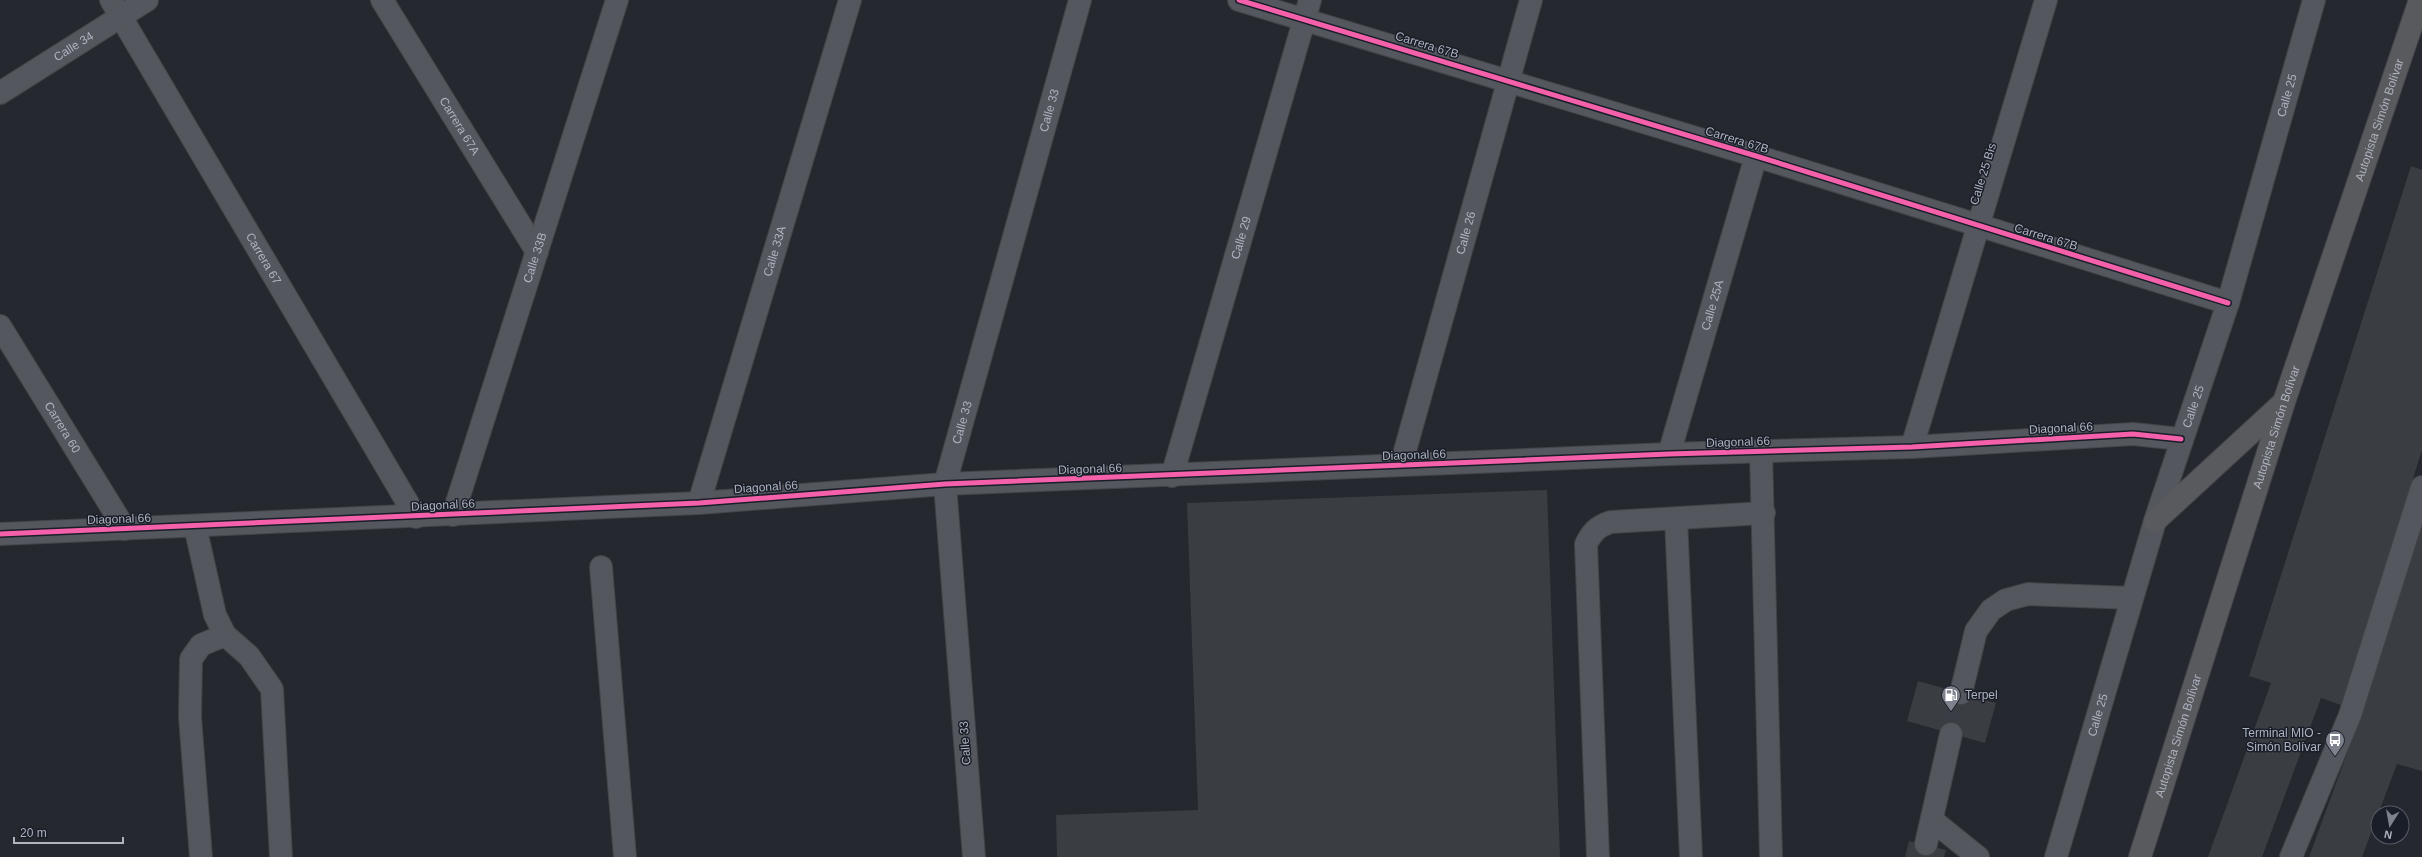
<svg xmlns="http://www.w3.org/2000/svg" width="2422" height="857" font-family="Arial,sans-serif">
  <rect width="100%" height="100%" fill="#25282e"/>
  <path fill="#3a3d42" d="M2411 166 2422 170V450L2341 705 2321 698 2262 857H2208L2271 683 2249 676Z
    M1547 490 1560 857H1057L1056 815 1198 810 1187 503Z
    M2422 518V771L2397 764 2362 857H2309L2349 748Z
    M1918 681 1996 703 1985 743 1907 721Z
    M1909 841 1946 850 1944 857H1905Z"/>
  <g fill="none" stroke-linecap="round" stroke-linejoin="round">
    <path stroke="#3a3d44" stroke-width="22" stroke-dasharray="22 11" stroke-linecap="butt" d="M1951 734 1961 693"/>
    <g stroke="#424449" stroke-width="24">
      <g id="minor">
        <path id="s1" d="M111 0 416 517"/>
        <path id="s2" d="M382 0 537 252"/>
        <path d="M1239 0 1756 156 2228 303"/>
        <path id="s3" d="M0 93 147 0"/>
        <path id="s4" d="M0 326 125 529"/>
        <path d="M1912 447 2046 0"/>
        <path d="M1761 451 1771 857"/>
        <path id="s5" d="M1669 454 1756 156"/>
        <path id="s6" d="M1401 465 1531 0"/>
        <path id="s7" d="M1172 476 1310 0"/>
        <path id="s8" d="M699 503 850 0"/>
        <path id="s9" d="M453 515 617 0"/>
        <path d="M1676 519 1691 857"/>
        <path d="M195 526 215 615 225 635 249 656 272 689 281 857"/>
        <path d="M0 534 699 503 945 484 1669 454 1912 447 2133 434 2181 439"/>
        <path d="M601 567 625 857"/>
        <path d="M1961 693 1976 631 1991 610 2006 600 2028 594 2132 598"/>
        <path d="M1932 820 1978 857"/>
        <path d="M1926 844 1951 734"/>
        <path d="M201 857 190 717 191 659 201 645 225 635"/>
        <path id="s10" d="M974 857 945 484 1080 0"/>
        <path d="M1598 857 1586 544C1592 532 1598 526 1611 522L1764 513"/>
        <path id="s11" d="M2056 857 2155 521 2228 303 2314 0"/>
        <path d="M2291 857 2350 715 2422 487"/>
      </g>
    </g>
    <g stroke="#41444a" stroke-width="24">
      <g id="highway">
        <path d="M2155 521 2283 403"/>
        <path id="s12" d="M2140 857 2284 402 2420 0"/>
      </g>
    </g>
    <use href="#minor" stroke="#54575d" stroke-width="22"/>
    <use href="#highway" stroke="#595a5e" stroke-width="22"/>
    <g stroke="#191e28" stroke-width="8">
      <path id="cycleway" d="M1239 0 1756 156 2228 303
        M0 534 699 503 945 484 1669 454 1912 447 2133 434 2181 439"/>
    </g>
    <use href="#cycleway" stroke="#f560ab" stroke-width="5"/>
  </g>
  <defs>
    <g id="fuel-pin" transform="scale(1)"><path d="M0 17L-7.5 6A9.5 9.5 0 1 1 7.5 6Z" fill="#7e828d" stroke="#191e28"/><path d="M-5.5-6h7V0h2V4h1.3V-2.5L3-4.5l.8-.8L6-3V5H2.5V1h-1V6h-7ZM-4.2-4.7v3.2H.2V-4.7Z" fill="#fff"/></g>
    <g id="bus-pin" transform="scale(1)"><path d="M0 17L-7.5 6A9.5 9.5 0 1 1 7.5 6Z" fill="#7e828d" stroke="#191e28"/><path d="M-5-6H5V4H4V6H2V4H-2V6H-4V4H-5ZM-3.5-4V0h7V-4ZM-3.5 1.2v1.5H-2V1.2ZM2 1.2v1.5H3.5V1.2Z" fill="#fff"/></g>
  </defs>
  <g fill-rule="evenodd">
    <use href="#fuel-pin" x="1951" y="695"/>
    <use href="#bus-pin" x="2335" y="740"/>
  </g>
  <g text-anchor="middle" stroke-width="3" stroke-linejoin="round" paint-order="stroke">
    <g font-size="12" fill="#aeb3c0" stroke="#191e28">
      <text transform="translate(1427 45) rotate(17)" y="4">Carrera 67B</text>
      <text dy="4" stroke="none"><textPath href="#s3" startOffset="87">Calle 34</textPath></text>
      <text dy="4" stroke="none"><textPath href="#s11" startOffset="796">Calle 25</textPath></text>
      <text dy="4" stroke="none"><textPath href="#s10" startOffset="762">Calle 33</textPath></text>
      <text dy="4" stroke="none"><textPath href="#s12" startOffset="775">Autopista Simón Bolívar</textPath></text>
      <text dy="4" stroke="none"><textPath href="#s2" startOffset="148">Carrera 67A</textPath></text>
      <text transform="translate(1737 140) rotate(17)" y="4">Carrera 67B</text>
      <text transform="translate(1983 174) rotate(-73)" y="4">Calle 25 Bis</text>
      <text dy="4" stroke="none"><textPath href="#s6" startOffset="241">Calle 26</textPath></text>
      <text transform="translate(2046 237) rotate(17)" y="4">Carrera 67B</text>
      <text dy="4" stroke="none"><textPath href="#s7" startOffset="248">Calle 29</textPath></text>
      <text dy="4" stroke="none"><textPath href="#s8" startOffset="263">Calle 33A</textPath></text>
      <text dy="4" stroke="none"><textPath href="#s9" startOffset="270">Calle 33B</textPath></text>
      <text dy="4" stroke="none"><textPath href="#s1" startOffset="300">Carrera 67</textPath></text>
      <text dy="4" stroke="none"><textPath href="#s5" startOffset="155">Calle 25A</textPath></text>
      <text dy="4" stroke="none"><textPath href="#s11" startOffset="471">Calle 25</textPath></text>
      <text dy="4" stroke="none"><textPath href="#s10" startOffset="438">Calle 33</textPath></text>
      <text dy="4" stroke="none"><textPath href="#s4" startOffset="119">Carrera 60</textPath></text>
      <text dy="4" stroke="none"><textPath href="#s12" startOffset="451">Autopista Simón Bolívar</textPath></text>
      <text transform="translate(2061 428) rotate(-3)" y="4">Diagonal 66</text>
      <text transform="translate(1738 442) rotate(-2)" y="4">Diagonal 66</text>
      <text transform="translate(1414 455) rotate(-2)" y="4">Diagonal 66</text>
      <text transform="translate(1090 469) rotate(-2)" y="4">Diagonal 66</text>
      <text transform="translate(766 487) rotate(-4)" y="4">Diagonal 66</text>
      <text transform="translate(443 505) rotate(-3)" y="4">Diagonal 66</text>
      <text transform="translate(119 519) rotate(-2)" y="4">Diagonal 66</text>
      <text dy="4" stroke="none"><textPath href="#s11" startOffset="148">Calle 25</textPath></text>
      <text dy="4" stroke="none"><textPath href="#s12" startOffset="127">Autopista Simón Bolívar</textPath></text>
      <text transform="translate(965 743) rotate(-94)" y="4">Calle 33</text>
    </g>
    <g font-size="12" fill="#aeb3c0" stroke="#191e28" text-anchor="start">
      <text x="1965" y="699">Terpel</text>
      <text x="2321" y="737" text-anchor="end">Terminal MIO -<tspan x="2321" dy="14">Simón Bolívar</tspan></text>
    </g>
  </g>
  <g transform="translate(2390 825) rotate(191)"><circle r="19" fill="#191e28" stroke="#555a65"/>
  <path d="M0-3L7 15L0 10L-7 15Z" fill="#7e828d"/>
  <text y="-6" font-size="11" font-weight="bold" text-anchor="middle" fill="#aeb3c0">N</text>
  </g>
  <path d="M14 837v6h109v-6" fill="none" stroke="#aeb3c0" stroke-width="2"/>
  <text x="20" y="837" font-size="12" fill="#aeb3c0" stroke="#191e28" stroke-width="3" paint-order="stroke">20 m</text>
</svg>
